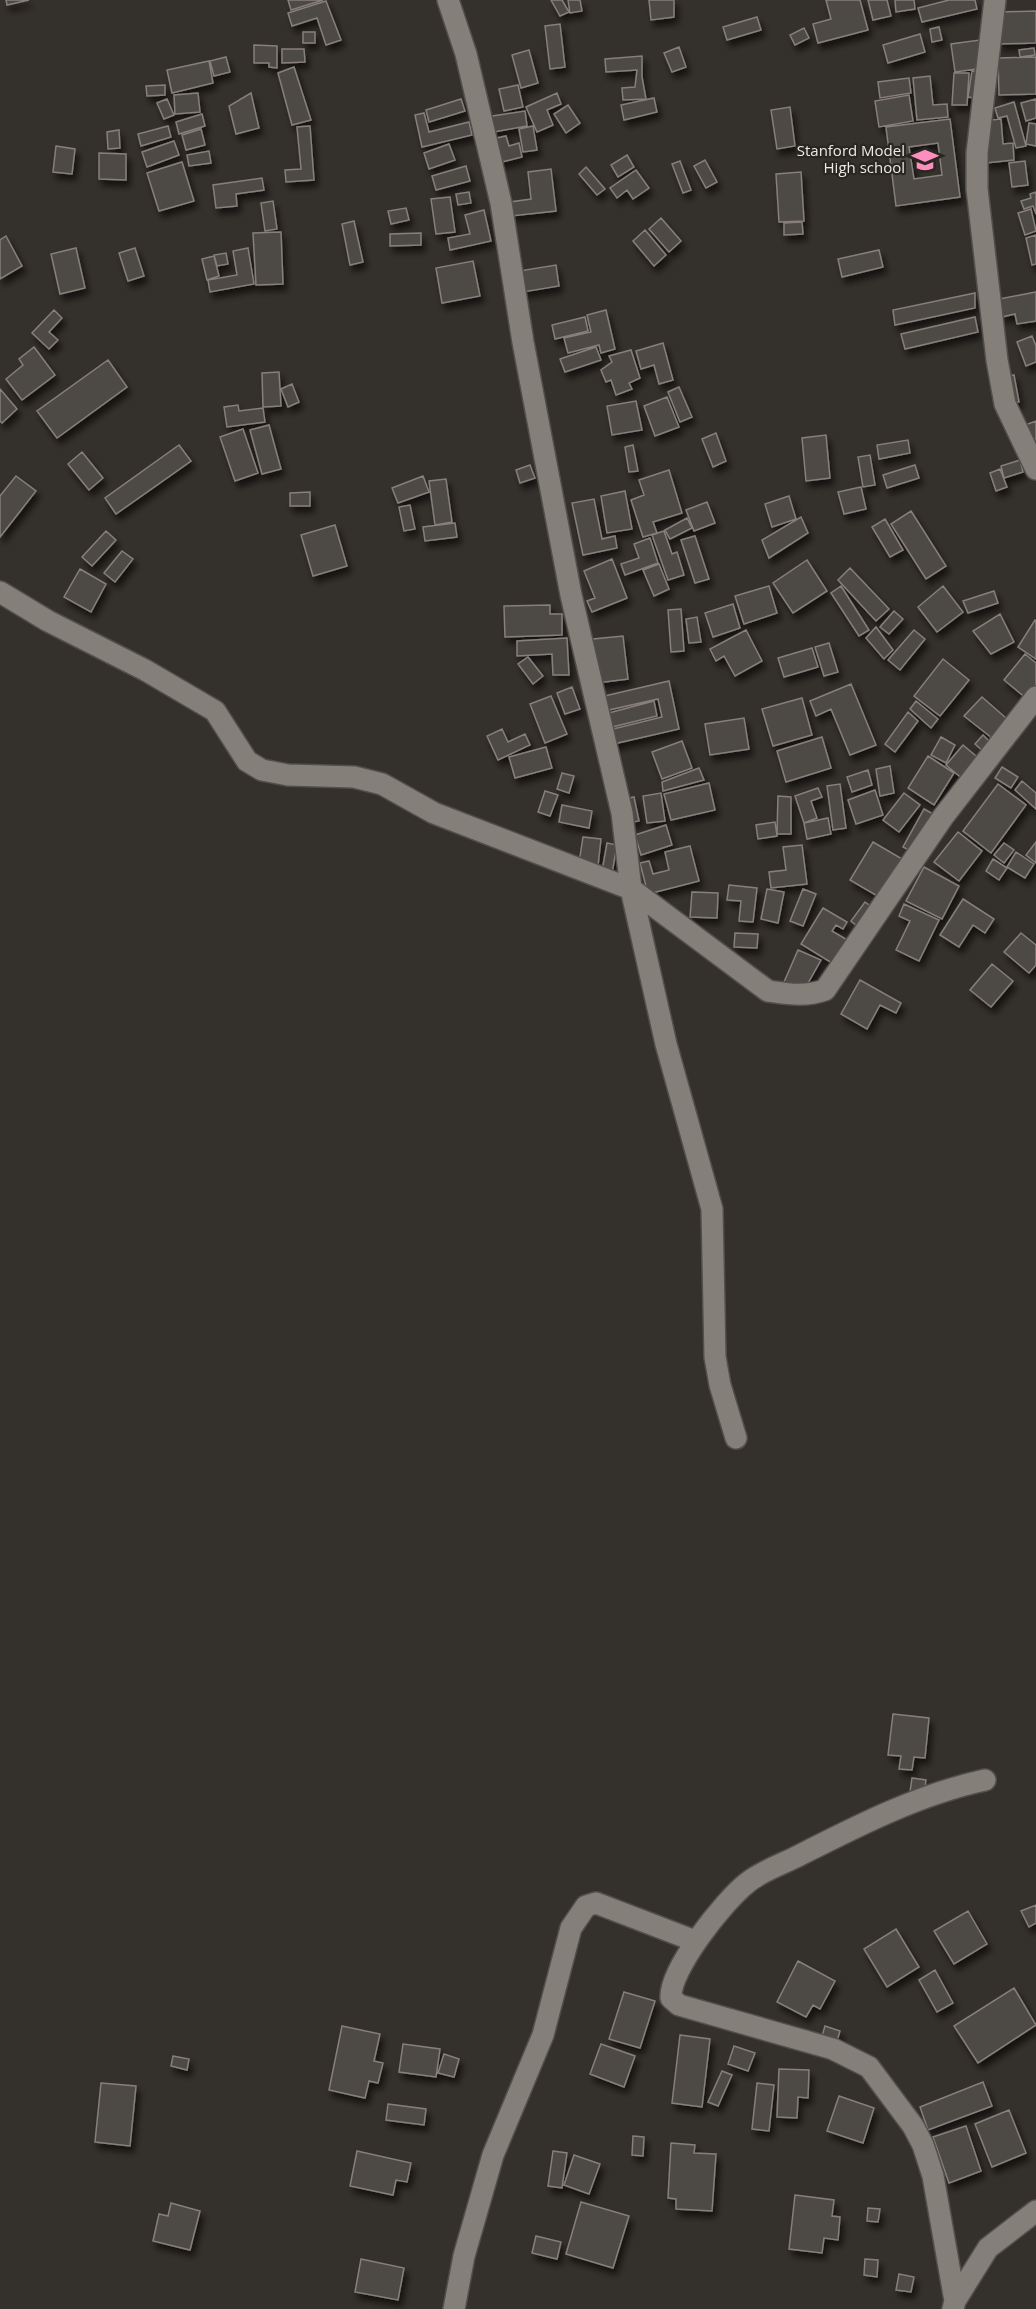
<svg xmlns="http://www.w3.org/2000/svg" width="1036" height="2309" font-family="'Open Sans',sans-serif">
  <defs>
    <filter id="shadow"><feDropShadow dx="3.5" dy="6" stdDeviation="3" flood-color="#0009"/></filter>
  </defs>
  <rect width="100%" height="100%" fill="#34302b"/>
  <path fill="#4e4844" stroke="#867f7b" stroke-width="1.5" fill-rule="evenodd" filter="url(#shadow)" d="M6 0H29L7 5Z
    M288 0H323L291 10Z
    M551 0H562L569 12 560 16Z
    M568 0H580L582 11 570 13Z
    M649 0H674V17L651 20Z
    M826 0H860L868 30 818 43 813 24 831 19Z
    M868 0H887L891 16 873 20Z
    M895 0H914L915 9 896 12Z
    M949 0H975L977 9 922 22 918 8Z
    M326 1 341 40 326 45 317 18 292 26 288 13Z
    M1036 11V43L999 44V12Z
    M757 17 761 30 727 40 723 27Z
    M560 24 565 67 550 69 545 26Z
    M939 27 942 40 932 42 930 29Z
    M804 28 809 38 795 45 790 35Z
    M303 32H315V43H303Z
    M920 34 925 52 888 63 883 45Z
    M980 40 984 68 955 72 951 44Z
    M254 45 277 46V68L269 67V63H254Z
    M679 47 686 67 672 72 664 53Z
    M1034 48 1035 55 1020 57 1019 50Z
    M282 49H304L305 62 282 63Z
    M529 50 538 83 521 88 512 55Z
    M642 56V77L646 99 623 100 622 88 635 87 637 70 606 72 605 59Z
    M226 57 230 72 214 76 210 61Z
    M1036 57V94L999 95 998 58Z
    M209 61 213 83 172 93 167 70Z
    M294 67 311 120 292 125 278 73Z
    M972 71 986 73 982 99 968 97Z
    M954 73H969L967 105H952Z
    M930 76 933 105 947 104 948 117 917 120 913 78Z
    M909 78 911 93 880 98 878 82Z
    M165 85V95L147 96 146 86Z
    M518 85 523 107 504 111 499 89Z
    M198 93 200 112 175 114 174 95Z
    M251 93 259 128 236 134 229 106Z
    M557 93 561 104 547 110 553 125 537 132 526 107Z
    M909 95 913 121 879 127 875 101Z
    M654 98 657 112 624 120 621 105Z
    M167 99 174 115 164 119 157 103Z
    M461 99 465 111 429 122 426 110Z
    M1036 99V118L1026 121 1021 103Z
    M1014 102 1026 146 1016 148 1007 116 998 118 995 108Z
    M568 105 580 123 566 133 554 114Z
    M790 107 795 146 777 149 771 110Z
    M525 111 527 126 488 133 486 117Z
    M424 113 429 132 469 122 472 135 422 147 415 115Z
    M202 114 205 126 179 134 176 122Z
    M950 119 960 197 896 206 886 127ZM938 143 942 175 914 179 909 147Z
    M1001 119 1003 144 1013 143 1014 160 986 163 982 121Z
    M1029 123 1036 124V146L1026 144Z
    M168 126 171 137 141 146 138 134Z
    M310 126 314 180 286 182 285 170 301 169 297 127Z
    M533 126 537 150 523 152 519 129Z
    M201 129 205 145 186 150 182 135Z
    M119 130 120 148 108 149 107 132Z
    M506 136 509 146 519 143 522 157 498 163 492 139Z
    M174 141 179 155 147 167 142 152Z
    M449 144 455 160 429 169 424 153Z
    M56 146 75 149 72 174 53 172Z
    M209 151 211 163 189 166 187 155Z
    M99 153 126 154V180L99 179Z
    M627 155 634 167 618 177 611 165Z
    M705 160 717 182 706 188 694 166Z
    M680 161 691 190 683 193 672 164Z
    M1025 161 1028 185 1012 187 1009 163Z
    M182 162 194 201 159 211 147 173Z
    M466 166 470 181 436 190 432 176Z
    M586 167 605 189 597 195 579 174Z
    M551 169 556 211 511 216 510 202 531 199 528 172Z
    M636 170 649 188 633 199 627 190 617 198 610 188Z
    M801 172 804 221 779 222 776 174Z
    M262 178 264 190 236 194 237 206 216 208 213 185Z
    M469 192 471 203 458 205 456 194Z
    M1036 192V214L1033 206 1024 209 1021 201 1031 198 1030 194Z
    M450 197 455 232 436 234 431 199Z
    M273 201 277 229 265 231 261 203Z
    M406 208 409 220 391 224 388 211Z
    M1031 209 1036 231 1025 235 1018 213Z
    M484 210 491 241 450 250 448 238 470 234 465 215Z
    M661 218 681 241 669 252 649 229Z
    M354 221 363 262 350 265 342 224Z
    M802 222 803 234 784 235V223Z
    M645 230 666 255 654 266 633 241Z
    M281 232 283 284 256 285 253 233Z
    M421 233V245L390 246V234Z
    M1036 235V264L1032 265 1026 238Z
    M6 236 22 266 0 279V240Z
    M76 248 85 288 60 294 51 254Z
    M135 248 144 276 128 281 119 253Z
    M248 248 254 284 210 292 208 280 237 275 233 251Z
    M879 250 883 267 842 277 838 259Z
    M226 253 228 264 217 266 214 255Z
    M214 256 219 276 207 280 202 259Z
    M473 261 480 296 442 303 436 268Z
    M556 265 559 286 523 292 519 271Z
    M1036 292V321L1017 324 1015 314 1002 317 999 299Z
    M975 293V308L895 325 893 310Z
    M54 310 62 318 49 332 58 340 49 349 32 333Z
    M606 310 615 349 601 353 599 345 568 353 564 338 591 332 587 315Z
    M585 317 588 331 555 339 552 325Z
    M975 317 978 332 905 349 901 334Z
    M1032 336 1036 346V362L1026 366 1017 342Z
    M663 343 673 380 659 384 654 365 641 369 636 351Z
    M34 347 55 375 22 400 6 379 23 365 19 359Z
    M596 347 601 360 565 372 560 359Z
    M631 350 640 378 629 383 632 389 616 395 611 380 606 382 601 370 612 362 609 356Z
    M108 360 127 387 57 438 37 411Z
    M279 372 281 406 263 407 262 373Z
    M1014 375 1019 402 1009 404 1004 377Z
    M292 384 299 402 288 407 281 389Z
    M679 387 692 417 680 422 668 392Z
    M0 389 17 409 2 423 0 421Z
    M667 397 679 427 655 436 644 406Z
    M636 401 642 430 612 435 607 406Z
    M238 405 239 411 263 408 265 422 227 427 224 407Z
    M1036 421V461L1025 425Z
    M269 425 281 469 262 474 250 430Z
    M243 429 258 473 235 481 220 437Z
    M716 433 726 461 713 467 702 439Z
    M826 435 830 478 806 481 802 438Z
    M908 440 910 453 879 459 877 445Z
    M179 445 191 461 116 514 105 498Z
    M633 445 638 471 629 472 625 447Z
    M82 452 103 478 89 490 68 464Z
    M870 455 875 485 863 487 858 457Z
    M1020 460 1023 472 1004 478 1001 466Z
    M530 465 535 478 520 483 516 470Z
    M915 465 919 478 887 488 883 475Z
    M1000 469 1007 487 996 491 990 473Z
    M669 470 682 513 653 522 657 533 643 537 631 500 644 495 639 480Z
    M16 476 36 491 0 537V496Z
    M423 476 429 492 398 503 392 488Z
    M446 479 452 522 435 525 429 481Z
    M861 487 866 509 844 514 838 492Z
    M625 491 632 529 607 533 601 496Z
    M310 492V506H290V493Z
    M789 496 796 519 772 527 765 504Z
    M594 499 602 539 615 536 617 548 583 555 572 503Z
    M707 502 715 523 694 531 686 510Z
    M410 505 415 529 404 531 399 507Z
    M911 511 946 566 926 579 891 524Z
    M801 517 808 533 769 558 762 540Z
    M687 518 692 528 670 539 665 530Z
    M885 519 903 550 890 557 872 527Z
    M455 523 457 537 425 541 423 527Z
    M335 525 347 566 313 576 301 535Z
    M106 531 116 540 92 566 82 557Z
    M664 531 672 554 677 552 684 575 668 580 652 535Z
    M695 536 709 579 695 583 681 540Z
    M650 538 658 563 625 575 621 564 639 558 634 544Z
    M122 551 133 559 115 582 104 573Z
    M612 559 627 598 592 612 587 601 595 598 584 571Z
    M807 560 827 591 793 613 773 583Z
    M659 564 669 589 654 596 643 570Z
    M850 568 889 609 876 621 838 580Z
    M80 569 106 584 91 612 64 597Z
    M769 586 777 613 744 624 735 596Z
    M841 586 869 630 859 636 831 593Z
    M943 586 963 612 937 632 918 607Z
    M994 591 998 603 968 613 963 601Z
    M733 604 740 628 713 637 705 613Z
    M550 605V614H562V635L505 637 504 606Z
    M681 609 684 651 671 652 668 610Z
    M894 611 903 619 889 634 880 627Z
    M1000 614 1014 642 991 654 973 631Z
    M697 617 701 642 689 643 686 619Z
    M1035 620H1036V659L1018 647Z
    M876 627 893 650 884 659 866 638Z
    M746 630 762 661 735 676 724 656 716 661 710 649Z
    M914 630 925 639 900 670 888 660Z
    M623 636 628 679 597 683 593 639Z
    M567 638 569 675H553L552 654 517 656V641Z
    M829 643 838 672 824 676 815 647Z
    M812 648 818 667 784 677 778 658Z
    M1025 654 1036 663V688L1027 699 1004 680Z
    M528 657 543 676 533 684 518 664Z
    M943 659 969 680 940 716 914 696Z
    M669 681 679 729 609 745 605 731 662 717 658 699 600 712 596 698Z
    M851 684 876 745 850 755 831 709 816 716 810 701Z
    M572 687 580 709 565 714 557 693Z
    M551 696 567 734 545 743 530 704Z
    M982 697 1006 718 992 738 964 716Z
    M802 698 812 735 773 746 762 709Z
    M654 701 657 716 604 729 601 715Z
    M916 701 938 719 931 728 910 709Z
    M908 712 918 721 895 752 885 744Z
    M744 718 749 749 710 755 705 724Z
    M502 729 508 742 525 734 530 745 498 760 487 736Z
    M983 735 994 746 987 755 975 744Z
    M822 737 831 768 786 782 777 751Z
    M941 737 955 745 946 763 931 755Z
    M682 741 692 768 662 779 652 752Z
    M963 745 982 761 965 781 946 765Z
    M546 747 552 768 515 778 509 757Z
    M928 756 954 773 934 805 908 788Z
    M890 766 894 793 880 796 876 769Z
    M1002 767 1018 777 1011 788 995 778Z
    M699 768 704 780 663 791 662 782Z
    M868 770 872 785 852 792 847 777Z
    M562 773 574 776 569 793 557 789Z
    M1022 781 1036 793V809L1015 790Z
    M709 783 715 810 671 820 664 794Z
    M840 784 846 828 833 830 827 786Z
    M998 784 1026 805 991 853 963 831Z
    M818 788 822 797 811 801 817 818 804 823 795 796Z
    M875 790 883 815 856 824 848 800Z
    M545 791 558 795 550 816 538 812Z
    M661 793 665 821 647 823 643 796Z
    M904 793 920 805 899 832 883 820Z
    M778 796 791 797V834H777Z
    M634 797 639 821 628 823 624 799Z
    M562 805 592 811 589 828 559 822Z
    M924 809 935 815 914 853 903 847Z
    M828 818 831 834 807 839 804 823Z
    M775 822 777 836 758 839 756 825Z
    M666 825 672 845 641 855 635 835Z
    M958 832 982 851 959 881 934 862Z
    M583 837 601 839 598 866 579 863Z
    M873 842 902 859 879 897 850 880Z
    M1036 842V863L1026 855Z
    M607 843 617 845 612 873 602 871Z
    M1004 843 1014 850 1004 863 994 855Z
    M802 845 807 884 771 888 769 872 786 870 783 847Z
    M690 846 699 881 648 894 640 863 649 861 653 874 669 870 665 852Z
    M1016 852 1034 864 1025 878 1007 867Z
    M993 859 1007 868 999 880 986 871Z
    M924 867 959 886 942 919 906 901Z
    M729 885 757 888 753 922 739 921 741 901 727 900Z
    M767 889 784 892 778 923 761 919Z
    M803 889 816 894 803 926 790 921Z
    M692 892 718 893 717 918 690 917Z
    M963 899 994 919 985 933 973 925 959 947 940 935Z
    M865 902 876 910 862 930 851 921Z
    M904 904 939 920 919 961 896 950 910 921 899 916Z
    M823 908 847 922 843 929 836 925 832 931 854 944 840 968 801 944Z
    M735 933 758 934 757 948 734 947Z
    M1021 933 1036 945V965L1029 973 1004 952Z
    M798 950 821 960 803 992 781 989Z
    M992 964 1013 981 991 1007 970 990Z
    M860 980 901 1003 896 1013 880 1005 867 1029 841 1014Z
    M893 1714 929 1718 925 1758 914 1757 912 1770 899 1769 901 1756 888 1755Z
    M912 1778 926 1780 924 1794 910 1792Z
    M1036 1905V1923L1029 1927 1021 1911Z
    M968 1911 987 1944 954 1964 934 1931Z
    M896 1929 919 1967 887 1987 864 1949Z
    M798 1961 835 1981 820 2009 813 2005 806 2017 777 2002Z
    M935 1970 953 2003 937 2012 919 1980Z
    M1014 1988 1036 2025 978 2063 954 2026Z
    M624 1992 655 2001 640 2048 609 2039Z
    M342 2026 380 2034 374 2061 383 2063 378 2083 369 2081 365 2098 329 2090Z
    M825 2026 840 2031 837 2041 822 2036Z
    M680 2035 710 2039 702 2107 672 2103Z
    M403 2044 440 2049 436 2077 399 2072Z
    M601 2044 635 2056 624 2087 590 2074Z
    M734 2046 755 2053 748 2071 728 2064Z
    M444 2054 459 2059 454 2077 438 2073Z
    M173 2056 189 2059 187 2070 171 2066Z
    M779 2069 809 2070 808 2098 798 2097 797 2118 777 2117Z
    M722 2071 732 2075 718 2106 708 2102Z
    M983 2082 992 2106 928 2130 920 2107Z
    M101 2083 136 2086 130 2146 95 2142Z
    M757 2083 774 2085 769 2131 752 2129Z
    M839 2096 874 2108 863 2143 827 2131Z
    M388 2104 426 2109 424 2125 386 2120Z
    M1009 2110 1026 2153 992 2167 975 2124Z
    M966 2126 981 2171 949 2183 933 2137Z
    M633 2136 644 2137 643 2156 632 2155Z
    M671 2143 695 2145 694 2153 716 2154 712 2211 676 2209V2199L668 2198Z
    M357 2151 411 2163 407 2182 396 2180 393 2195 350 2186Z
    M553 2151 567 2153 562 2188 548 2186Z
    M574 2155 600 2164 589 2194 564 2185Z
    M795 2195 834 2200 832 2216 840 2217 838 2240 824 2238 822 2253 789 2249Z
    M581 2202 629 2216 613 2268 566 2254Z
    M171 2203 200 2211 190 2250 153 2241 159 2214 168 2216Z
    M868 2208 880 2209 878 2222 867 2221Z
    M536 2236 561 2242 557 2259 532 2253Z
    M361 2259 404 2268 398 2300 355 2292Z
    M865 2259 878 2260 877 2277 864 2275Z
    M899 2274 914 2277 911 2292 896 2290Z"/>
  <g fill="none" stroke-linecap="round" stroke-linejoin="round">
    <g stroke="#524e4a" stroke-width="24">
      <path id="minor" d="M448 0 466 54 501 203 523 342 571 595 622 813 631 889 666 1044 712 1209 715 1357 720 1385 736 1438
        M995 0 977 153V189L997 360 1005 404 1036 469
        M0 592 48 621 145 670 215 711 247 761 262 770 288 775 354 777 382 784 434 813 631 889 768 991C789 994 805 997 825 990L943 817 1036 697
        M955 2301 988 2248 1036 2211
        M454 2309 464 2256 493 2155 543 2035 571 1928 586 1906 596 1903 695 1941
        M953 2309 955 2301 933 2176 923 2145 913 2126 869 2067 833 2049 679 2005 671 1998C669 1970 724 1901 747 1883 761 1871 783 1864 800 1855 859 1825 920 1794 985 1780"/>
    </g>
    <use href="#minor" stroke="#847f79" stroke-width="21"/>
  </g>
  <defs>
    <g id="school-bare" transform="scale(2.07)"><path d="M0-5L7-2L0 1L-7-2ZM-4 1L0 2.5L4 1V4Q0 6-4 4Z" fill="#fe8ebd" stroke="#2a2621" stroke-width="2.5" paint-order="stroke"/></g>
  </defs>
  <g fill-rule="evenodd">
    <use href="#school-bare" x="925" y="160"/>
  </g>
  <g text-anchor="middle" stroke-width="4.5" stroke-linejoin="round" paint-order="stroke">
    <g font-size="15" fill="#ece9e6" stroke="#2a2621" text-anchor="end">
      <text x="905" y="156">Stanford Model<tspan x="905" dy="17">High school</tspan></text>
    </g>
  </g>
</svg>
